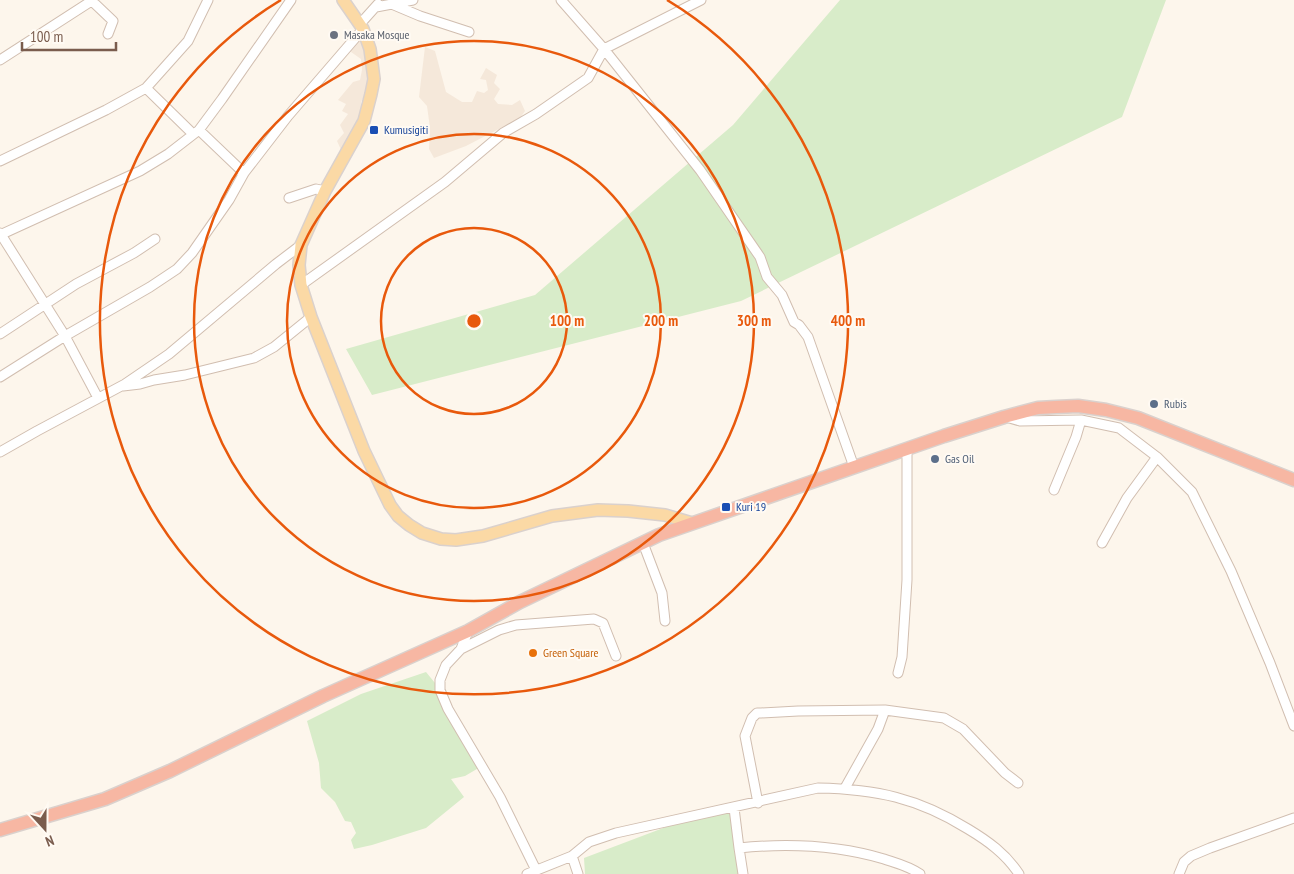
<svg xmlns="http://www.w3.org/2000/svg" width="1294" height="874" font-family="'PT Sans Narrow',sans-serif">
  <rect width="100%" height="100%" fill="#fdf6ec"/>
  <path fill="#f5e8da" d="M359 39 364 46 369 75 368 90 361 102 362 113 342 152 337 141 344 133 340 125 348 114 342 111 346 104 338 100 353 82 360 80 362 70 361 59 351 52 352 47Z
    M425 47 435 51 446 92 462 102H472L477 91 484 93 488 90 486 80 480 79 486 68 497 75 494 83 500 89 494 99 498 104 512 105 520 100 525 111 520 118 466 146 434 158 429 149 430 128 427 106 419 97Z"/>
  <path fill="#d8ecc9" d="M840 0H1166L1122 117 741 301 372 395 346 349 535 295 733 125Z
    M426 672 435 683 437 696 447 717 482 766 465 776 451 779 464 797 426 828 372 845 354 849 351 840 356 833 351 822 345 821 335 802 321 788 319 763 307 721 361 694Z
    M725 811 726 814 732 812 742 874H585L584 858 687 819Z"/>
  <g fill="none" stroke-linecap="round" stroke-linejoin="round">
    <g stroke="#d1beb0" stroke-width="11">
      <path id="minor" d="M561 0 604 49 700 170 760 257 767 277 782 295 794 322 799 325 808 337 854 467
        M92 1 113 21 108 34
        M394 5 420 16 469 32
        M376 7 413 0
        M360 24 378 4
        M0 60 93 0
        M146 88 193 134
        M199 130 244 173
        M0 161 106 110 146 88 188 41 208 0
        M289 198 316 189 325 191
        M0 233 65 336 98 398
        M0 235 140 171 168 154 199 130 222 99 291 0
        M301 285 445 182 503 133 536 114 588 78 604 49 701 0
        M0 334 76 284 134 253 155 239
        M0 377 65 336 150 287 177 269 192 253 229 200 244 173 288 116 363 29
        M123 386 140 384 154 380 185 375 254 358 274 347 311 317
        M1006 417 1020 421 1081 420 1119 428 1157 457 1192 492 1231 571 1270 663 1294 726
        M0 452 37 431 125 384 169 354 276 264 301 245
        M1054 490 1076 437 1081 420
        M643 543 662 593 665 621
        M1102 543 1127 498 1157 457
        M468 631 461 649 446 665 440 680V690L448 709 500 797 536 870
        M461 649 499 630 516 625 594 619 603 623 616 656
        M898 673 902 657 907 580V448
        M845 788 878 729 885 710
        M758 803 745 736 752 718 757 713H761L798 711 885 710 944 718 963 729 1005 773 1018 783
        M734 808 739 848C788 843 837 845 884 859 896 863 909 866 920 874
        M739 848 743 874
        M572 856 578 874
        M527 874 572 856 589 842 616 833 818 788C876 789 918 798 968 829 988 841 1006 854 1019 874
        M1179 874 1184 862 1191 856 1210 848 1294 818"/>
    </g>
    <g stroke="#dad1cd" stroke-width="14">
      <path id="major" d="M343 0 363 29 370 49 374 79 371 94 364 121 325 191 301 245 299 265 301 285 311 317 364 451 390 505 398 516 409 525 422 533 441 539 456 540 483 536 552 516 598 510 628 511 665 515 692 523"/>
    </g>
    <g stroke="#dad1cd" stroke-width="15">
      <path id="highway" d="M0 830 105 799 170 771 323 696 468 631 520 602 659 535 944 436 1004 417 1038 408 1056 407 1078 406 1106 410 1138 418 1294 480"/>
    </g>
    <use href="#minor" stroke="#fff" stroke-width="9"/>
    <use href="#major" stroke="#fbd9a5" stroke-width="11"/>
    <use href="#highway" stroke="#f7b7a3" stroke-width="12"/>
  </g>
  <g fill="none" stroke="#e8590c" stroke-width="2.5">
    <circle cx="474" cy="321" r="93"/>
    <circle cx="474" cy="321" r="187"/>
    <circle cx="474" cy="321" r="280"/>
    <path d="M667 0A374 374 0 1 1 281 0"/>
  </g>
  <circle fill="#6b7280" stroke="#fffaf3" stroke-width="2" cx="334" cy="35" r="5"/>
  <g fill="#1a4fb4" stroke="#fffaf3" stroke-width="2">
    <rect x="369" y="125" width="10" height="10" rx="2.5"/>
    <rect x="721" y="502" width="10" height="10" rx="2.5"/>
  </g>
  <g fill="#5c6f8a" stroke="#fffaf3" stroke-width="2">
    <circle cx="1154" cy="404" r="5"/>
    <circle cx="935" cy="459" r="5"/>
  </g>
  <circle fill="#e8710a" stroke="#fffaf3" stroke-width="2" cx="533" cy="653" r="5"/>
  <g text-anchor="middle" stroke-width="4" stroke-linejoin="round" paint-order="stroke">
    <g font-size="12" fill="#5b616d" stroke="#fffaf3" text-anchor="start">
      <text x="344" y="39">Masaka Mosque</text>
    </g>
    <g font-size="12" fill="#164399" stroke="#fffaf3" text-anchor="start">
      <text x="384" y="134">Kumusigiti</text>
      <text x="736" y="511">Kuri 19</text>
    </g>
    <g font-size="12" fill="#4e5e75" stroke="#fffaf3" text-anchor="start">
      <text x="1164" y="408">Rubis</text>
      <text x="945" y="463">Gas Oil</text>
    </g>
    <g font-size="12" fill="#c56008" stroke="#fffaf3" text-anchor="start">
      <text x="543" y="657">Green Square</text>
    </g>
  </g>
  <circle cx="474" cy="321" r="8" fill="#e8590c" stroke="#fffaf3" stroke-width="2.5"/>
  <g font-size="15" text-anchor="middle" font-weight="bold" fill="#e8590c" stroke="#fffaf3" stroke-width="4" stroke-linejoin="round" paint-order="stroke">
    <text x="567" y="326">100 m</text>
    <text x="661" y="326">200 m</text>
    <text x="754" y="326">300 m</text>
    <text x="848" y="326">400 m</text>
  </g>
  <g transform="translate(45 829) rotate(159)" stroke="#fffaf3" stroke-width="4" paint-order="stroke">
  <path d="M0-4L9 19L0 12L-9 19Z" fill="#7a5c4d"/>
  <text y="-8" font-size="14" font-weight="bold" text-anchor="middle" fill="#7a5c4d">N</text>
  </g>
  <path d="M22 42v8h94v-8" fill="none" stroke="#7a5c4d" stroke-width="2.5"/>
  <text x="30" y="42" font-size="15" fill="#7a5c4d" stroke="#fffaf3" stroke-width="4" paint-order="stroke">100 m</text>
</svg>
